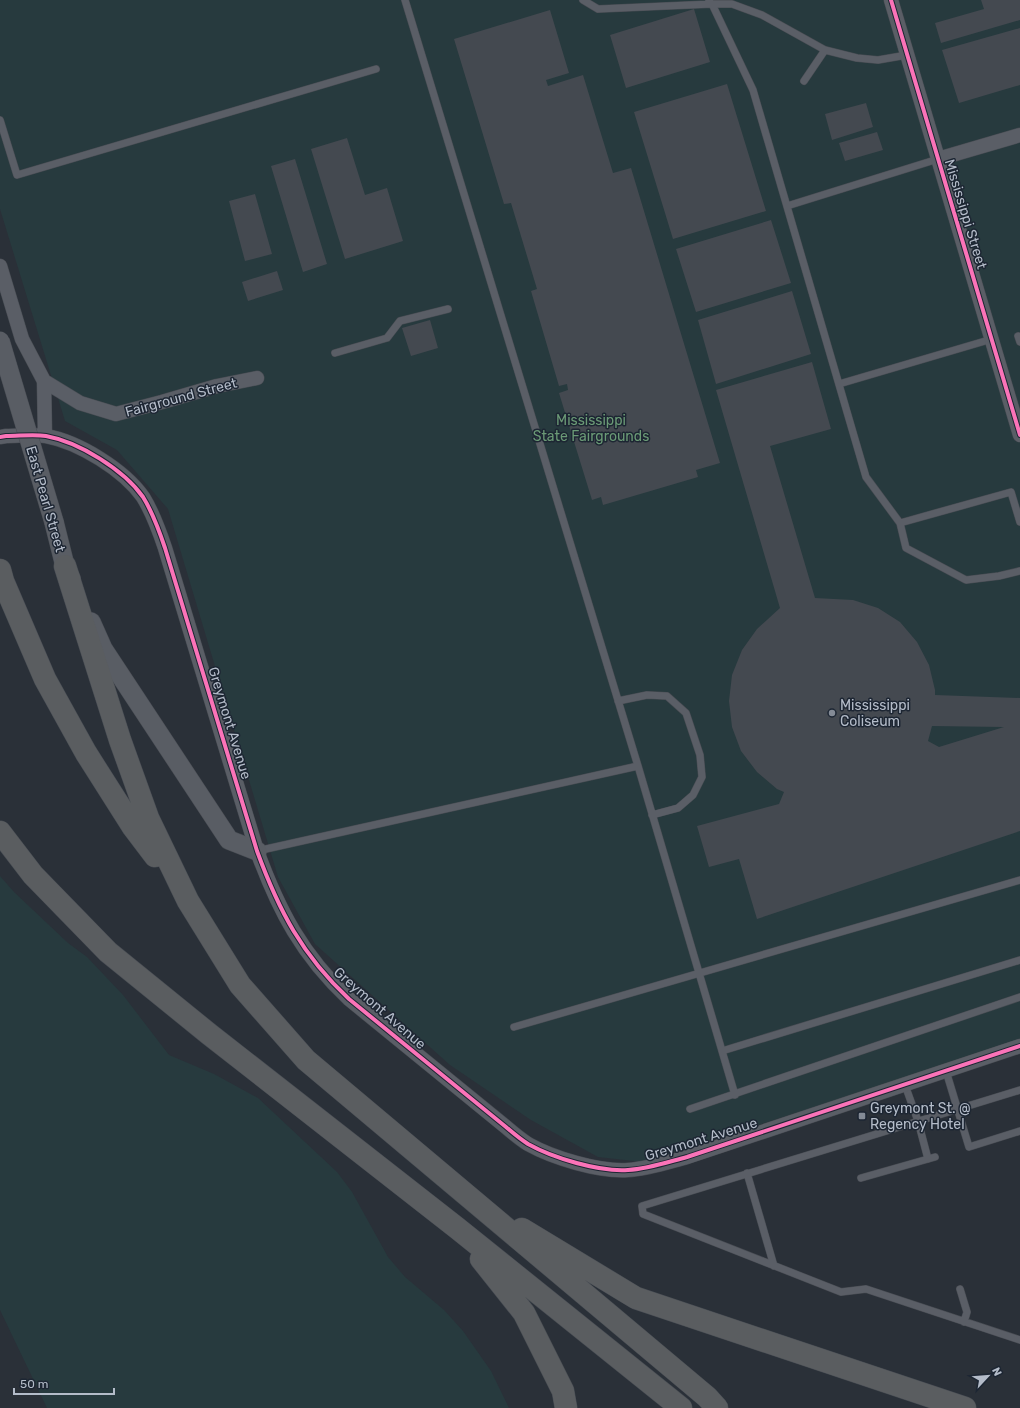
<svg xmlns="http://www.w3.org/2000/svg" width="1020" height="1408" font-family="Rubik,sans-serif">
  <rect width="100%" height="100%" fill="#2a3038"/>
  <path fill="#273a3e" d="M0 0H1020V1041L643 1162 598 1157 531 1120 450 1065 315 944 278 877 168 509 117 450 65 421 0 209Z
    M0 876 14 892 68 943 87 957 123 995 169 1055 214 1074 258 1098 337 1172 352 1192 388 1257 405 1277 444 1310 463 1331 491 1371 509 1408H47L0 1310Z"/>
  <path fill="#444950" fill-rule="evenodd" d="M981 0H1020V20L941 43 935 23 984 9Z
    M694 9 710 62 626 88 610 35Z
    M550 10 569 73 546 80 548 86 583 75 613 173 631 168 720 463 696 470 698 477 603 505 601 497 592 500 559 393 568 390 567 384 559 386 531 291 537 289 511 203 504 204 454 39Z
    M1020 28V85L959 103 942 50Z
    M727 84 766 211 673 239 634 112Z
    M866 103 873 127 832 140 825 114Z
    M877 132 883 150 845 161 839 143Z
    M347 138 365 195 387 188 403 241 345 259 311 149Z
    M295 159 327 264 303 272 271 166Z
    M255 194 272 254 245 261 229 201Z
    M771 220 791 283 696 312 676 249Z
    M277 271 283 290 248 301 242 282Z
    M792 291 811 354 716 384 698 320Z
    M430 320 438 348 411 356 402 328Z
    M812 362 831 429 770 446 815 598 853 600 878 608 900 622 917 642 929 665 935 690V695L1020 698V831L757 919 739 859 709 867 697 826 779 804 784 792 777 789 757 772 741 751 732 727 729 701 732 675 742 650 757 629 780 608 716 390ZM932 726 1004 727 939 747 928 741Z"/>
  <g fill="none" stroke-linecap="round" stroke-linejoin="round">
    <g stroke="#484c53" stroke-width="8">
      <path id="lane" d="M405 0 638 766 735 1095
        M583 0 598 9 712 4 753 90 866 477 900 523
        M709 1 712 4H732L762 15 825 50 857 58 878 60 907 55
        M804 81 825 50
        M0 120 17 175 376 69
        M787 206 938 159
        M1018 336 1020 342
        M335 353 387 338 400 321 448 309
        M839 384 992 339
        M1020 522 1011 492 900 523 906 548 966 580 999 576 1020 571
        M618 701 647 695 667 696 686 713 700 755 702 777 693 795 678 808 652 815
        M257 851 638 766
        M514 1027 1020 880
        M722 1051 1020 960
        M946 1071 969 1147 1020 1131
        M905 1085 918 1121 928 1159
        M1020 1090 642 1206 643 1214 841 1292 866 1289 1020 1340
        M690 1109 1020 997
        M747 1173 774 1266
        M861 1178 935 1157
        M960 1289 967 1312 964 1322"/>
    </g>
    <g stroke="#484c53" stroke-width="15">
      <path id="street" d="M891 0 1020 435
        M938 159 1020 135
        M0 266 22 339 44 381 80 403 116 414 162 402 217 386 257 378
        M44 381 45 436
        M0 437 6 436C19 436 34 434 46 436 79 442 124 470 143 497 153 513 159 530 165 548L257 851C279 911 302 955 349 999L506 1127C513 1133 520 1139 528 1144 553 1158 599 1172 628 1170 648 1169 668 1162 687 1157L1020 1046"/>
    </g>
    <g stroke="#484c53" stroke-width="20">
      <path id="secondary" d="M54 522 65 566 71 579
        M91 622 103 649 229 840 257 851"/>
    </g>
    <g stroke="#474c53" stroke-width="23">
      <path id="highway" d="M65 566 120 740 148 818 188 901 240 985 306 1060 707 1397 717 1408
        M0 570 3 581 45 679 86 753 133 827 155 856
        M0 832 33 875 108 952 209 1034 457 1228 681 1408
        M522 1229 636 1298 965 1408
        M481 1259 524 1313 563 1391 566 1408"/>
    </g>
    <use href="#lane" stroke="#5a5e66" stroke-width="7"/>
    <use href="#street" stroke="#5a5e66" stroke-width="14"/>
    <use href="#secondary" stroke="#595d64" stroke-width="19"/>
    <use href="#highway" stroke="#5a5d60" stroke-width="22"/>
    <g stroke="#484c53" stroke-width="20" stroke-linecap="butt">
      <path id="secondary-bridge" d="M0 341 54 522"/>
    </g>
    <use href="#secondary-bridge" stroke="#595d64" stroke-width="19"/>
    <g stroke="#1d2633" stroke-width="6">
      <path id="cycleway" d="M891 0 1020 435
        M0 437 6 436C19 436 34 434 46 436 79 442 124 470 143 497 153 513 159 530 165 548L257 851C279 911 302 955 349 999L506 1127C513 1133 520 1139 528 1144 553 1158 599 1172 628 1170 648 1169 668 1162 687 1157L1020 1046"/>
    </g>
    <use href="#cycleway" stroke="#fb73b8" stroke-width="4"/>
  </g>
  <g fill="#848b96" stroke="#1d2633" stroke-width="1.5">
    <circle cx="832" cy="713" r="4"/>
    <rect x="858" y="1112" width="8" height="8" rx="2"/>
  </g>
  <g text-anchor="middle" stroke-width="3" stroke-linejoin="round" paint-order="stroke">
    <g font-size="14" fill="#b4bcc9" stroke="#1d2633">
      <text transform="translate(966 214) rotate(73)" y="5">Mississippi Street</text>
      <text transform="translate(181 397) rotate(-15)" y="5">Fairground Street</text>
      <text transform="translate(46 499) rotate(74)" y="5">East Pearl Street</text>
      <text transform="translate(230 723) rotate(73)" y="5">Greymont Avenue</text>
      <text transform="translate(380 1008) rotate(41)" y="5">Greymont Avenue</text>
      <text transform="translate(701 1139) rotate(-17)" y="5">Greymont Avenue</text>
    </g>
    <g font-size="14" fill="#6b9a76" stroke="#1d2633">
      <text x="591" y="425">Mississippi<tspan x="591" dy="16">State Fairgrounds</tspan></text>
    </g>
    <g font-size="14" fill="#b4bcc9" stroke="#1d2633" text-anchor="start">
      <text x="840" y="710">Mississippi<tspan x="840" dy="16">Coliseum</tspan></text>
      <text x="870" y="1113">Greymont St. @<tspan x="870" dy="16">Regency Hotel</tspan></text>
    </g>
  </g>
  <g transform="translate(988 1376) rotate(64)" stroke="#1d2633" stroke-width="3" paint-order="stroke">
  <path d="M0-3L7 15L0 10L-7 15Z" fill="#b4bcc9"/>
  <text y="-6" font-size="11" font-weight="bold" text-anchor="middle" fill="#b4bcc9">N</text>
  </g>
  <path d="M14 1388v6h100v-6" fill="none" stroke="#b4bcc9" stroke-width="2"/>
  <text x="20" y="1388" font-size="12" fill="#b4bcc9" stroke="#1d2633" stroke-width="3" paint-order="stroke">50 m</text>
</svg>
